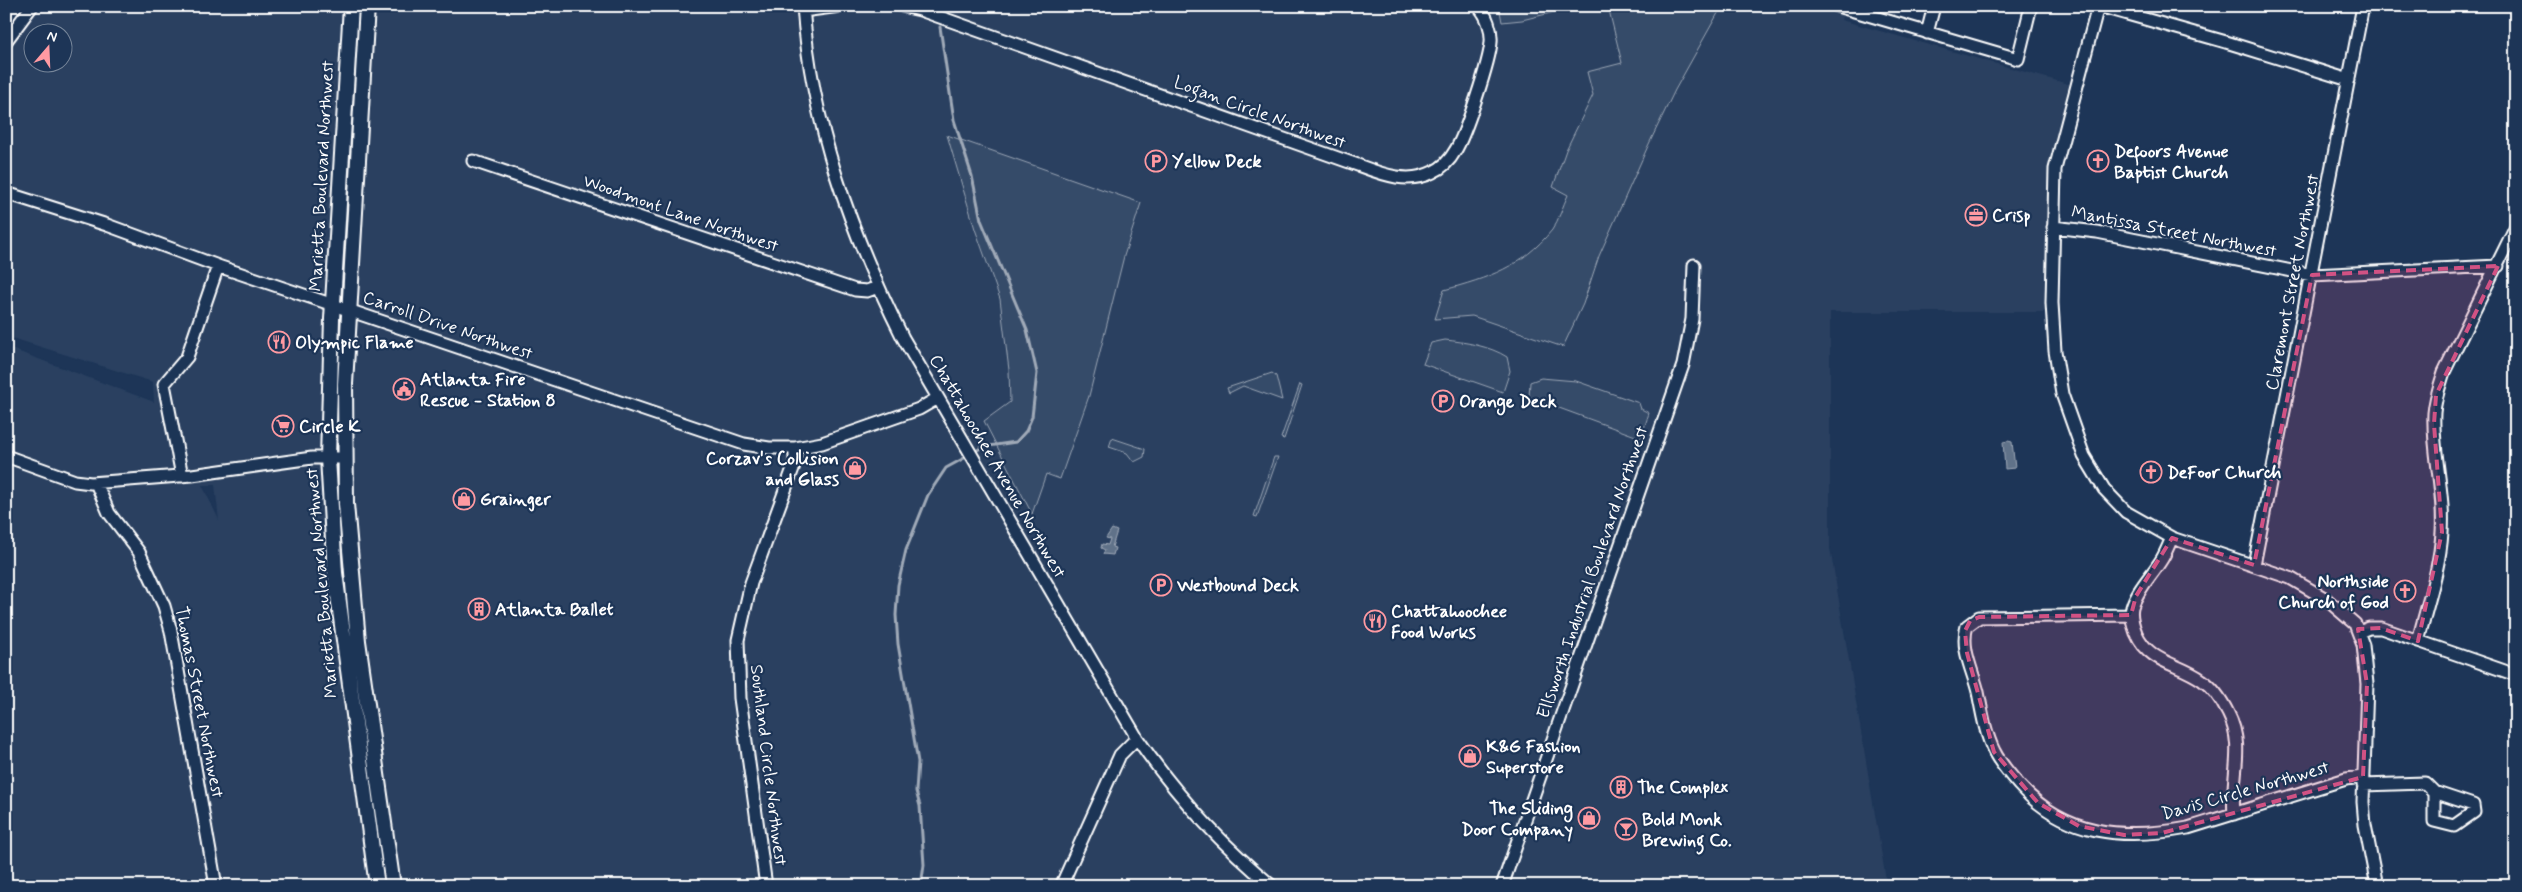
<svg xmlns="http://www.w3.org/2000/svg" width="2522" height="892" font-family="Mynerve,sans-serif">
  <rect width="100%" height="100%" fill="#1d3557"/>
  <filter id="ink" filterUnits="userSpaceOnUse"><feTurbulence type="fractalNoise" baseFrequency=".02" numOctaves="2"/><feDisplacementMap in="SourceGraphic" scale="10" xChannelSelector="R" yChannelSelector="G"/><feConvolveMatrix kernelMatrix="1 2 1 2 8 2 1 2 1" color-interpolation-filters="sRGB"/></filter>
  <g filter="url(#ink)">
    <path fill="#2a4161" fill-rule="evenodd" d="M31 6H1845L1841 20 2075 86 2055 169 2053 312H1830V548L1887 886H6V347L154 402 153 382 6 336V42ZM32 32H62V62H32ZM202 485H215L219 520Z"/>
    <path fill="#364b69" stroke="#9aa5b4" d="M1499 6H1579L1522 20 1502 22Z
      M1608 6H1722L1675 90 1648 146 1599 256 1583 304 1563 347 1472 316 1435 319 1444 290C1488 278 1522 267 1552 230 1559 220 1563 205 1568 195L1553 187 1566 150 1593 95 1587 72 1622 63Z
      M947 135 1141 203 1124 256 1089 396 1060 479 1046 474 1032 514 984 421 1010 402 1009 370 1000 299 975 229Z
      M1445 340C1465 342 1490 346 1507 357L1510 371 1503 392 1423 364 1431 343Z
      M1272 373 1276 376 1282 400 1243 386 1229 393 1227 388Z
      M1541 378 1576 381 1639 403 1641 409 1649 413 1641 438 1529 397 1530 382Z
      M1300 384 1302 385 1284 439 1281 438Z
      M1112 438 1145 449 1144 457 1134 462 1127 453 1109 447Z
      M1274 457H1278L1257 517 1254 516Z"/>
    <path fill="#617289" stroke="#a0aab8" d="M2008 441 2012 442 2015 468 2005 469 2003 442Z
      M1112 529 1117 531 1112 547 1115 548 1113 555 1103 554 1105 550 1101 548 1102 544 1108 545 1110 539 1106 538Z"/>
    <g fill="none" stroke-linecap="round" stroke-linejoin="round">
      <path stroke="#a0aab8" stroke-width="3" d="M940 27 954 120 972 176 981 220 1027 330 1037 373 1032 417 1026 431 1016 442 982 447 973 453
        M921 886 924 865 920 806 916 791 918 762 898 644 896 615 898 585 906 550 928 495 946 468 968 456"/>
      <g stroke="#fff" stroke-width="15">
        <path id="minor" d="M803 6C811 123 851 234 903 338L1137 738C1175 794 1220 843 1272 886
          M902 6 920 10 1352 163C1377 172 1406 186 1433 172 1442 168 1450 160 1455 151 1465 136 1490 60 1491 42 1492 30 1487 15 1478 6
          M1837 6 2018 59 2031 6
          M2098 6 2055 169 2052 303 2055 351 2062 394 2084 456 2104 489 2126 512 2172 538 2290 578 2326 599 2355 624 2363 645 2367 684 2363 802 2365 825 2377 886
          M2099 6 2226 42 2349 80
          M803 11 840 6
          M1927 33 1934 6
          M6 41 32 6
          M473 161 855 290 867 291 878 287
          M6 193 107 225 218 266 744 444 769 448H795L822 443 919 409 938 398
          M2053 227 2097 232 2312 275 2498 266
          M6 456 75 481 91 483 192 475 312 458H345
          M182 476 164 384 187 357 218 266
          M96 483 109 513 139 552 164 606 171 631 216 886
          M2172 538C2168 546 2165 555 2160 562 2151 576 2137 590 2132 607 2130 616 2133 625 2136 633 2149 663 2178 663 2202 680 2214 688 2222 701 2228 713 2246 747 2230 779 2234 814
          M2254 565 2363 6
          M2131 615 1979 617 1967 626C1960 648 1973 671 1978 692 1982 712 1985 733 1994 751 2000 764 2010 774 2019 785 2065 836 2124 840 2188 828L2346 779 2363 777
          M2359 632 2369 628H2381L2516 675
          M2418 641C2427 605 2440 568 2442 532 2445 492 2432 452 2434 413 2435 398 2440 385 2444 372L2516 226
          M2363 785 2425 783 2434 792V821L2454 826 2474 812 2473 805 2434 792
          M766 886 740 698 738 640 751 583 795 463V448
          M1061 886 1120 755 1137 738
          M1502 886 1683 365 1692 319 1694 265"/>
      </g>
      <g stroke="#fff" stroke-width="18">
        <path id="major" d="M351 6 332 319 328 458 335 573 377 886
          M367 6 345 384 346 504 358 641 393 886"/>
      </g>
      <use href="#minor" stroke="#1d3557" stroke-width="11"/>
      <use href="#major" stroke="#1d3557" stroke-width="14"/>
    </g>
  </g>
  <path fill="#d15284" fill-opacity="0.2" stroke="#d15284" stroke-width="4" stroke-dasharray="10 6" stroke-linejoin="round" d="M2498 266 2436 395 2434 424 2442 532 2418 641 2381 628 2358 629 2367 684 2363 777 2162 833 2124 835 2079 826 2038 803 1994 752 1967 653 1965 631 1970 621 1979 617 2131 615 2136 596 2172 538 2254 565 2312 275Z"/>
  <defs>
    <g id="parking-ring" transform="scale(1.125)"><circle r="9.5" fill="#1d3557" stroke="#ff9aa2" stroke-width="1.5"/><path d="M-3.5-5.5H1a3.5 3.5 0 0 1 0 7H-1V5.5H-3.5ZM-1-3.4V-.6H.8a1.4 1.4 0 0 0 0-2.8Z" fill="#ff9aa2"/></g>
    <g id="church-ring" transform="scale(1.125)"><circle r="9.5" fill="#1d3557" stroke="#ff9aa2" stroke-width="1.5"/><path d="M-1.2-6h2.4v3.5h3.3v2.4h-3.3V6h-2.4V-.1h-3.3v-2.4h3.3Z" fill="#ff9aa2"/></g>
    <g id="office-ring" transform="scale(1.125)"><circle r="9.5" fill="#1d3557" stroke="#ff9aa2" stroke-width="1.5"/><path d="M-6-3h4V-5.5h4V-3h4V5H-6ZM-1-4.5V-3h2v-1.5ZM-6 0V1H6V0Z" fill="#ff9aa2"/></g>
    <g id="restaurant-ring" transform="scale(1.125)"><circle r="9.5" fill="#1d3557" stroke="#ff9aa2" stroke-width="1.5"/><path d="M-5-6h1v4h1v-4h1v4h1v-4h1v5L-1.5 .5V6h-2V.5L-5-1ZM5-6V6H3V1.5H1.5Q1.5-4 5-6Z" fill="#ff9aa2"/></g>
    <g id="civic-ring" transform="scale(1.125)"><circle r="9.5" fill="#1d3557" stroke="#ff9aa2" stroke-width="1.5"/><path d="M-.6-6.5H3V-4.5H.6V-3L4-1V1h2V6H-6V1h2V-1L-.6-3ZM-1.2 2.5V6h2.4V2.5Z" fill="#ff9aa2"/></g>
    <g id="supermarket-ring" transform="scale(1.125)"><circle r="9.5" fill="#1d3557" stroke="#ff9aa2" stroke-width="1.5"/><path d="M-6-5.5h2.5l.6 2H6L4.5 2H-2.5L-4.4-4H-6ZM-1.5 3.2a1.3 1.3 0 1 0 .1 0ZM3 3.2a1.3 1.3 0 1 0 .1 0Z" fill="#ff9aa2"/></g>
    <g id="shop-ring" transform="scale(1.125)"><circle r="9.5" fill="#1d3557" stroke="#ff9aa2" stroke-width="1.5"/><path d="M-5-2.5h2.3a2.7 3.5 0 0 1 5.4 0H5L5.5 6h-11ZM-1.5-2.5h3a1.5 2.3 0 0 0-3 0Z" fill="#ff9aa2"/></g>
    <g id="building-ring" transform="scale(1.125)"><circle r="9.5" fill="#1d3557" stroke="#ff9aa2" stroke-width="1.5"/><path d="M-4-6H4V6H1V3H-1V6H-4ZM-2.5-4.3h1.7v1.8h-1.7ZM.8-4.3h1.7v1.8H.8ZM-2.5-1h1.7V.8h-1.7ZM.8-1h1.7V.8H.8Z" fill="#ff9aa2"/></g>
    <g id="bar-ring" transform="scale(1.125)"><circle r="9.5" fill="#1d3557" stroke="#ff9aa2" stroke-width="1.5"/><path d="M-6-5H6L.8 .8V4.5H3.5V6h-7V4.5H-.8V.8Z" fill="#ff9aa2"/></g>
  </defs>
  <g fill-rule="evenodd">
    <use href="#parking-ring" x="1156" y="161"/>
    <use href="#church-ring" x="2098" y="161"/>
    <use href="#office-ring" x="1976" y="215"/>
    <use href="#restaurant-ring" x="279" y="342"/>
    <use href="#civic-ring" x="404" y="389"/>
    <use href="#parking-ring" x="1443" y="401"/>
    <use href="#supermarket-ring" x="283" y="426"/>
    <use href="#shop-ring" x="855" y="468"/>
    <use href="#church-ring" x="2151" y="472"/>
    <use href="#shop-ring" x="464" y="499"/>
    <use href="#parking-ring" x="1161" y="585"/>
    <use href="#church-ring" x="2405" y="591"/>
    <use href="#building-ring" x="479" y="609"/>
    <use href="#restaurant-ring" x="1375" y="621"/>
    <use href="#shop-ring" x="1470" y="756"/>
    <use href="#building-ring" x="1621" y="787"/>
    <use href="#shop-ring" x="1589" y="818"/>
    <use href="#bar-ring" x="1626" y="829"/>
  </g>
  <g text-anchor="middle" stroke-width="4.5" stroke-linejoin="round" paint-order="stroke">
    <g font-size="18" fill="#fff" stroke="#1d3557">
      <text transform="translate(1260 112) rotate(20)" y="6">Logan Circle Northwest</text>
      <text transform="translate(321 176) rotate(-87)" y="6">Marietta Boulevard Northwest</text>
      <text transform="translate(681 213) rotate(19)" y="6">Woodmont Lane Northwest</text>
      <text transform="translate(2174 231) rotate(11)" y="6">Mantissa Street Northwest</text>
      <text transform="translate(2292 282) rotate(-79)" y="6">Claremont Street Northwest</text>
      <text transform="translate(448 325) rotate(19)" y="6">Carroll Drive Northwest</text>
      <text transform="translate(998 466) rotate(60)" y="6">Chattahoochee Avenue Northwest</text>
      <text transform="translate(1592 572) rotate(-71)" y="6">Ellsworth Industrial Boulevard Northwest</text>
      <text transform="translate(321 583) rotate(-95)" y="6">Marietta Boulevard Northwest</text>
      <text transform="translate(200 702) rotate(79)" y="6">Thomas Street Northwest</text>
      <text transform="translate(769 765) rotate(83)" y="6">Southland Circle Northwest</text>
      <text transform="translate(2245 790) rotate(-16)" y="6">Davis Circle Northwest</text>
    </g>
    <g font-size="18" font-weight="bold" fill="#fff" stroke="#1d3557" text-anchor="start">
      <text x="2114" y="157">Defoors Avenue<tspan x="2114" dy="21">Baptist Church</tspan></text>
      <text x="1172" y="167">Yellow Deck</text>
      <text x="1992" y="221">Crisp</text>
      <text x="295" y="348">Olympic Flame</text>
      <text x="420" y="385">Atlanta Fire<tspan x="420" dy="21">Rescue - Station 8</tspan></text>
      <text x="1459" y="407">Orange Deck</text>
      <text x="299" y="432">Circle K</text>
      <text x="839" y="464" text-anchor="end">Corzav's Collision<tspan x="839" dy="21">and Glass</tspan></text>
      <text x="2167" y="478">DeFoor Church</text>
      <text x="480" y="505">Grainger</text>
      <text x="2389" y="587" text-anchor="end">Northside<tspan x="2389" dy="21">Church of God</tspan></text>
      <text x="1177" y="591">Westbound Deck</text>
      <text x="495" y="615">Atlanta Ballet</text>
      <text x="1391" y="617">Chattahoochee<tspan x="1391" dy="21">Food Works</tspan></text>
      <text x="1486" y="752">K&amp;G Fashion<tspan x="1486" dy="21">Superstore</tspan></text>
      <text x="1637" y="793">The Complex</text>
      <text x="1573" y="814" text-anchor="end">The Sliding<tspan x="1573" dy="21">Door Company</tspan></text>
      <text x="1642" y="825">Bold Monk<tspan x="1642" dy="21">Brewing Co.</tspan></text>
    </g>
  </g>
  <rect width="2522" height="892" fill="none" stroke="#1d3557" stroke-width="25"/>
  <rect x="12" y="12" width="2497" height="867" fill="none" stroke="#fff" stroke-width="2" filter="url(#ink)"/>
  <g transform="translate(48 48) rotate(19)"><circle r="24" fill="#1d3557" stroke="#77869a"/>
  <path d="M0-4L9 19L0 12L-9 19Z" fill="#ff9aa2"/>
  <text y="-8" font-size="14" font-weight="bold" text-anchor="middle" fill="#ffffff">N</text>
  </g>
</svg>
